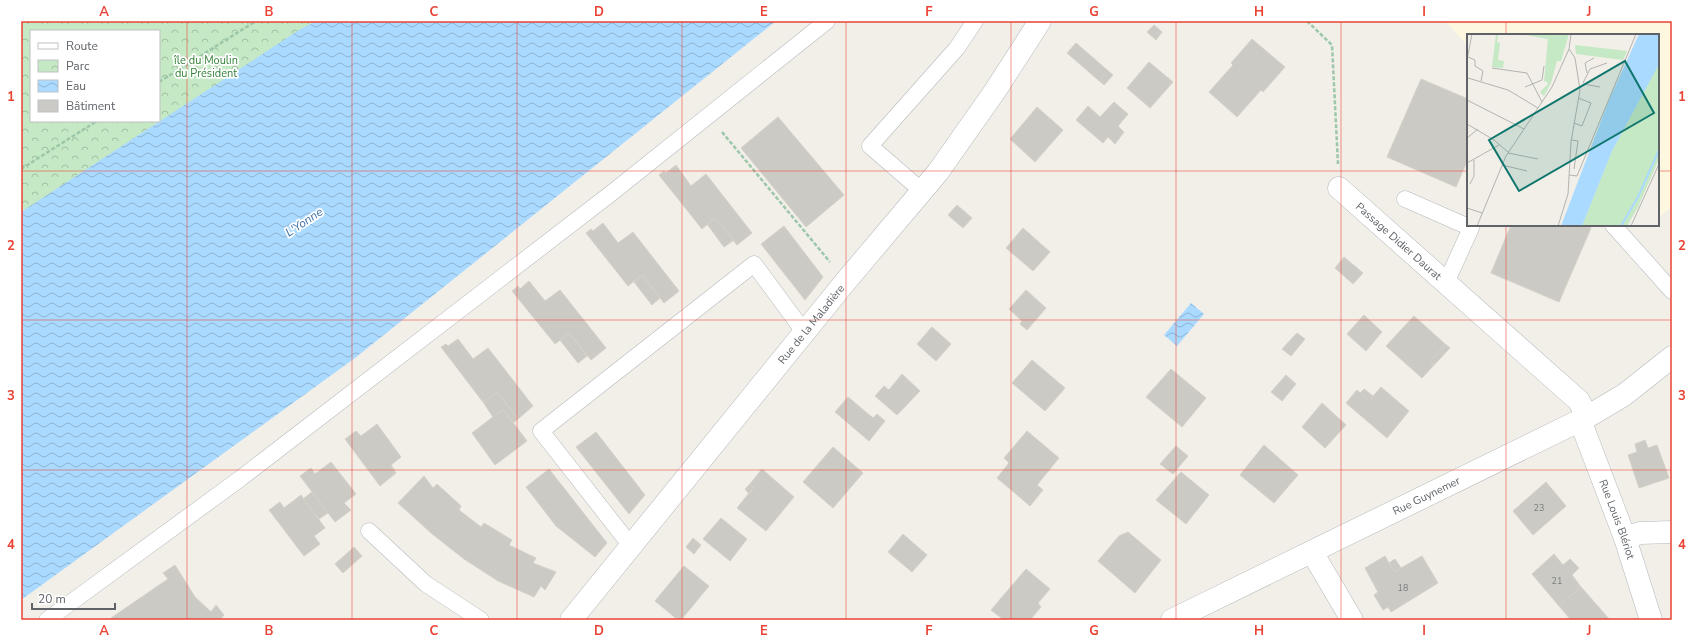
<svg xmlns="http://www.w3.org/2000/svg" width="1693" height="641" font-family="'Nunito Sans',sans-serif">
  <defs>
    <pattern id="park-crowns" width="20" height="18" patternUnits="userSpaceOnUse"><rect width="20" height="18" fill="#c5e8c5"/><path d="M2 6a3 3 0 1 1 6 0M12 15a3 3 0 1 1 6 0" fill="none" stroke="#a3c0a4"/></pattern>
    <pattern id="water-waves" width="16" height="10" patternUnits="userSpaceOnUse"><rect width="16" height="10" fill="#aadaff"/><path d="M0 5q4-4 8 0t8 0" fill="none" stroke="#8eb4d2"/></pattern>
  </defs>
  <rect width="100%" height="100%" fill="#f1efe8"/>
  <path fill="#fef7e0" d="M1445 21H1672V207L1658 218V35H1468V46Z"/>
  <path fill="url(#park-crowns)" fill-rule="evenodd" d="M21 21H361L21 237ZM31 31H159V121H31Z"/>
  <path fill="url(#water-waves)" d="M316 21H776L355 358 21 600V212L299 30Z
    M1191 303 1204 314 1177 346 1164 335Z"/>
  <path fill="#cccac5" stroke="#d6d1c6" d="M1154 25 1162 32 1156 40 1147 32Z
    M1252 39 1285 67 1263 92 1261 90 1237 117 1209 92 1233 65 1231 63Z
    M1076 43 1113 75 1104 85 1067 53Z
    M1149 62 1173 82 1150 108 1127 88Z
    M1421 79 1468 99V159L1456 187 1387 157Z
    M1114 102 1128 114 1118 126 1124 132 1115 144 1108 137 1103 143 1076 120 1088 106 1100 117Z
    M1037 107 1063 130 1035 162 1010 139Z
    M778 117 844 195 806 227 741 148Z
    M676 165 691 186 706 174 752 233 737 245 715 218 702 229 659 175 664 171 666 173Z
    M957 205 972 218 963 228 948 215Z
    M715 218 734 240 724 247 707 224Z
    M603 223 618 243 633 232 679 291 664 303 642 275 628 286 586 233 591 229 593 231Z
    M1511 225H1585L1591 228 1559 302 1491 273Z
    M784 226 823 277 805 300 761 244Z
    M1023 228 1050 252 1033 271 1006 248Z
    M1344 257 1363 273 1353 284 1335 268Z
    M642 275 660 298 652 305 634 282Z
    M529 281 545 301 560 290 606 348 591 360 569 333 555 344 512 291 518 286 520 289Z
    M1026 290 1046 308 1027 330 1020 324 1022 321 1009 309Z
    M1364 315 1382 332 1366 351 1347 334Z
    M1414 316 1445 344 1430 361 1434 365 1422 378 1386 346Z
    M932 327 951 344 936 361 917 344Z
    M569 333 587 356 578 363 560 340Z
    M1297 333 1305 339 1291 356 1282 349Z
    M458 339 473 359 488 348 533 406 518 419 497 392 483 402 441 347 446 344 448 346Z
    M1445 344 1450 348 1434 365 1430 361Z
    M1032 360 1065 388 1045 411 1012 383Z
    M1171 369 1206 398 1182 427 1146 397Z
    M902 374 920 391 897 415 875 396 884 386 889 390Z
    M1286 375 1296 384 1282 401 1271 392Z
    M1381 387 1409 411 1387 438 1346 403 1357 390 1369 401Z
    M1364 389 1373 396 1369 401 1360 393Z
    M497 392 518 419 513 423 503 409 493 417 483 402Z
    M848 397 873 418 877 414 885 421 869 441 835 412Z
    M1322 403 1346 425 1325 448 1302 427Z
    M503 409 527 441 495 465 472 433Z
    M377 424 401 457 391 465 396 473 380 486 345 439 356 431 361 436Z
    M1027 431 1059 458 1037 485 1043 490 1030 506 997 478 1009 463 1004 458Z
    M596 432 645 495 629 514 576 447Z
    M1645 440 1648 448 1657 445 1669 478 1639 488 1628 455 1637 452 1635 444Z
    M1264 445 1298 475 1274 503 1240 475Z
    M1176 446 1188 456 1173 474 1160 464Z
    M833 447 863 473 833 508 803 482Z
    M331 462 356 494 344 503 351 510 335 522 300 476 311 468 315 474Z
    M549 469 607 543 595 557 556 526 526 487Z
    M762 469 794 497 766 531 737 508 754 487 750 484Z
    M1181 472 1209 495 1186 524 1156 500Z
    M424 476 433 488 437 484 461 506 459 510 481 527 484 523 512 540 509 545 536 558 533 563 556 572 545 590 541 586 534 597 498 581 464 559 431 533 398 503Z
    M1546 482 1566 506 1533 535 1513 511Z
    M750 484 754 487 749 494 745 489Z
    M312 492 328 513 319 519 303 499Z
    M301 495 325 528 314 536 320 544 304 556 269 510 280 502 284 508Z
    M721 518 747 539 730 561 703 539Z
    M1128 532 1161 560 1135 593 1098 561 1119 536Z
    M903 534 927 555 912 572 888 552Z
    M693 538 701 545 694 554 686 547Z
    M354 547 362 556 343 573 335 564Z
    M1554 554 1563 565 1570 559 1579 568 1572 575 1581 587 1559 606 1532 574Z
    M1385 556 1394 572 1422 556 1438 583 1391 612 1388 607 1383 610 1374 595 1378 592 1365 568Z
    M1395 559 1401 568 1394 572 1389 563Z
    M175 565 195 597 211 612 216 605 224 615 220 620H112L111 618 168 579 163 573Z
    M684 566 709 586 681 620H678L655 601Z
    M1026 569 1050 589 1038 603 1041 607 1030 620H1004L991 610Z
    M1581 587 1610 620H1571L1559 606Z"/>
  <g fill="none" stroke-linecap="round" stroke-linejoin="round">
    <g stroke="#b5b8bc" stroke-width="17">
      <path id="service" d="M922 191 870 146 957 48 975 21
        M1405 199 1471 228 1446 283
        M1613 225 1672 291
        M369 531 426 584 481 620
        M631 546 541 431 754 264 805 333
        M47 620 241 478 609 195 827 21"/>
    </g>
    <g stroke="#b5b8bc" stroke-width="23">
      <g id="minor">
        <path id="s1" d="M1339 188 1579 401 1587 417"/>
        <path id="s2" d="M1580 420 1625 538 1651 620"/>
        <path d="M1625 538 1640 533 1672 532"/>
        <path d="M1312 552 1352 620"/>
        <path id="s3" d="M571 620 846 281 938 172 995 91 1040 21"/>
        <path id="s4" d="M1172 620 1587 417 1624 395 1672 357"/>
      </g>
    </g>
    <path stroke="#9cc7a9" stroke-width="2.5" stroke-dasharray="4 2" stroke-linecap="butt" d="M1307 21 1332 45 1338 164
      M159 82 256 21
      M722 132 830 262
      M21 169 97 121"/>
    <use href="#service" stroke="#fff" stroke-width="16"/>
    <use href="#minor" stroke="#fff" stroke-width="22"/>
  </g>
  <path fill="none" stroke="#ea4335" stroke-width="1" stroke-opacity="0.55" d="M187 21V620M352 21V620M517 21V620M682 21V620M846 21V620M1011 21V620M1176 21V620M1341 21V620M1506 21V35M21 171H1468M1658 171H1672M1506 225V620M21 320H1672M21 470H1672"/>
  <g text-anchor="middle" stroke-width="3.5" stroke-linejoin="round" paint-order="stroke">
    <g font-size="9" fill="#7a7d7f">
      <text x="1539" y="511">23</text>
      <text x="1557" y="584">21</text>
      <text x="1403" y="591">18</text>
    </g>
    <g font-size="11" fill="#348238" stroke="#fff">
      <text x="206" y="64">île du Moulin<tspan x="206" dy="13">du Président</tspan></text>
    </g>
    <g font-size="11" fill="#5f6368" stroke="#fff">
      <text dy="4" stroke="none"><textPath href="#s1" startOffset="80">Passage Didier Daurat</textPath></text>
      <text dy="4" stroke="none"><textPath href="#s3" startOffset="381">Rue de la Maladière</textPath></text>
      <text dy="4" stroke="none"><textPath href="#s4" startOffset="283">Rue Guynemer</textPath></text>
      <text dy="4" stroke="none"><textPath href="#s2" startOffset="106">Rue Louis Blériot</textPath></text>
    </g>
    <g font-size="12" font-style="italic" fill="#4174aa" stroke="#fff">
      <text transform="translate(304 222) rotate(-34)" y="4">L'Yonne</text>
    </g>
  </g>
  <g transform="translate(1467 34)">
    <rect width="192" height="192" fill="#f1efe8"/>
    <path d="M29 0H31L30 8 33 9 31 26 37 27 36 34 25 33ZM53 0H102L94 27H90L84 49 77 62 73 58 81 50 79 47 77 48 81 5ZM108 11 160 17 156 26 109 20Z" fill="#c5e8c5"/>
    <path d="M192 110V125L171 173 160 192H150Z" fill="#c5e8c5"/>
    <path d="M192 28V121L179 150 157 192H115L145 117Z" fill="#c5e8c5"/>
    <path d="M172 0H192V30L145 117 115 192H94L142 66Z" fill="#aadaff"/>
    <path fill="none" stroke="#aadaff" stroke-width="2" d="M154 192 171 163 192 116"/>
    <path fill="none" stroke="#b3b3b1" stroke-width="1" d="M1 23 8 26V32L16 37 14 47M0 26 5 0M25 34 60 39 75 68M120 39 118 29 127 24M1 44 41 56 71 74M116 49 123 35 140 29M116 50 133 53M58 53 75 46 77 32M0 66 57 95M107 89 115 92 124 69 111 64M0 90 27 106 41 118M0 104 11 95M105 106 111 107 107 135M41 119 71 125M0 129 32 111M35 131 60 137M102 141 110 142 169 0M3 150 7 142V126M0 174 15 179M10 192 39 122 85 53 102 15 104 0M91 192 101 160 104 108 113 56 108 24 102 15M164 192 192 130"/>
    <path fill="#0f766e" fill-opacity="0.15" stroke="#0f766e" stroke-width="2" d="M158 27 187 79 52 157 22 106Z"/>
    <rect width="192" height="192" fill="none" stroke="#5f6368" stroke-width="2"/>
  </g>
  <rect width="1693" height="641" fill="none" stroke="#ffffff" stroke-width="44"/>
  <rect x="30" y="30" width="130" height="92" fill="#ffffff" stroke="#bfc1c3"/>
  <rect x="38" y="43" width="20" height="6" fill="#ffffff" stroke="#bfc1c3"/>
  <text x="66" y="50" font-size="12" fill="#5f6368">Route</text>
  <rect x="38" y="60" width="20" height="12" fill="url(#park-crowns)" stroke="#bfc1c3"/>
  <text x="66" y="70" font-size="12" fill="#5f6368">Parc</text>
  <rect x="38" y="80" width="20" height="12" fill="url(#water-waves)" stroke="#bfc1c3"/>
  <text x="66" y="90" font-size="12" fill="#5f6368">Eau</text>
  <rect x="38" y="100" width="20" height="12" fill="#cccac5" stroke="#bfc1c3"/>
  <text x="66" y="110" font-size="12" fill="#5f6368">Bâtiment</text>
  <path d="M32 603v6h83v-6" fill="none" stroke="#5f6368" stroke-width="2"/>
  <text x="38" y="603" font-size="12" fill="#5f6368" stroke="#ffffff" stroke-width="3" paint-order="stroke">20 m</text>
  <rect x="22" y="22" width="1649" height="597" fill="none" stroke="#ea4335" stroke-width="1.5"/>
  <g font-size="13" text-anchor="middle" font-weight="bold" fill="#ea4335">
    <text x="104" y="16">A</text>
    <text x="269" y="16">B</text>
    <text x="434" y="16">C</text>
    <text x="599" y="16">D</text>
    <text x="764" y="16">E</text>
    <text x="929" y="16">F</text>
    <text x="1094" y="16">G</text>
    <text x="1259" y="16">H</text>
    <text x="1424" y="16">I</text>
    <text x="1589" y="16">J</text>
    <text x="11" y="101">1</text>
    <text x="1682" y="101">1</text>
    <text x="11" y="250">2</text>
    <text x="1682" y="250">2</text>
    <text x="11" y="400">3</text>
    <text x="1682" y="400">3</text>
    <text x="11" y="549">4</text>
    <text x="1682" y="549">4</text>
    <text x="104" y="635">A</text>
    <text x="269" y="635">B</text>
    <text x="434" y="635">C</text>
    <text x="599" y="635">D</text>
    <text x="764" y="635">E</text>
    <text x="929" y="635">F</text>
    <text x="1094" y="635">G</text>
    <text x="1259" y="635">H</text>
    <text x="1424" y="635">I</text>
    <text x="1589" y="635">J</text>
  </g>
</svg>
